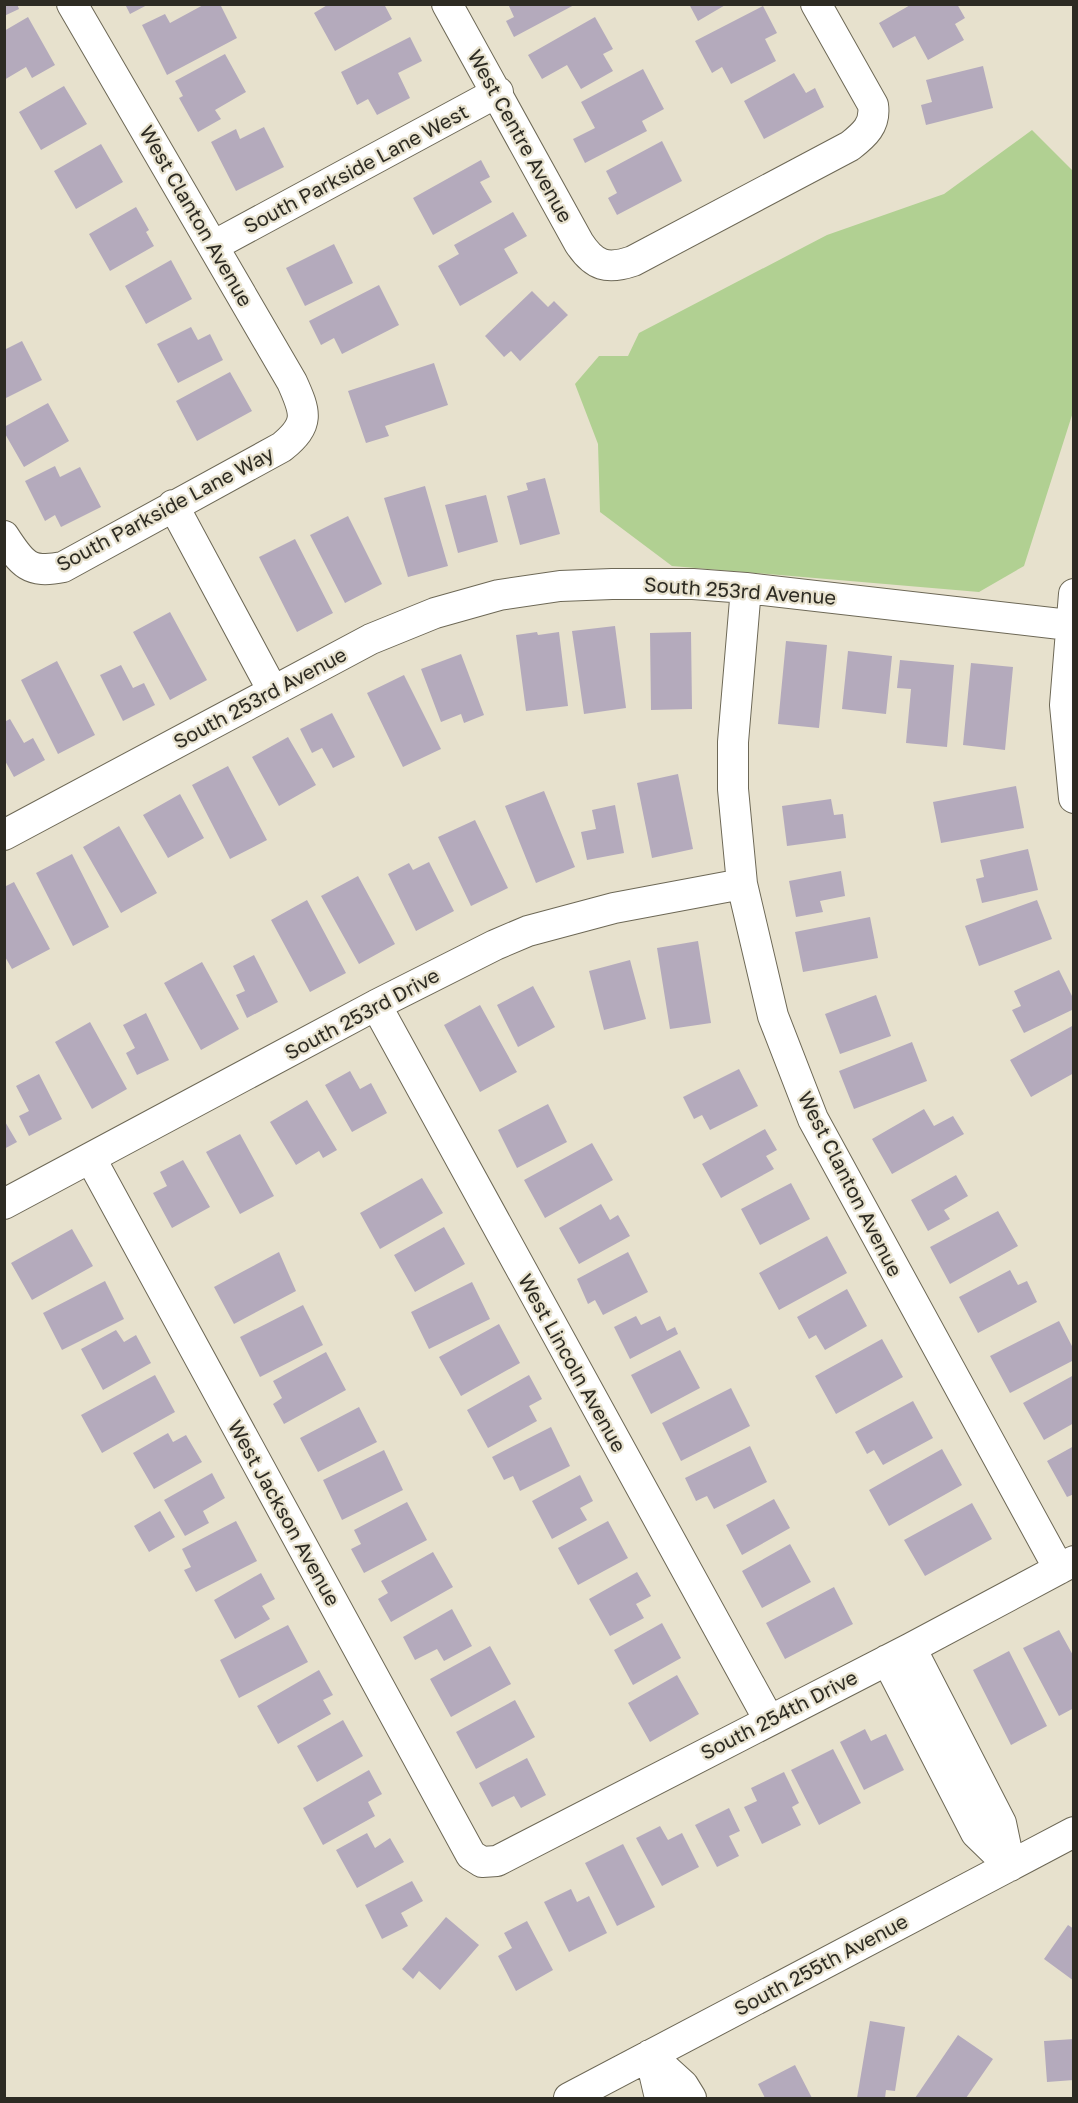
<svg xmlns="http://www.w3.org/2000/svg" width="1078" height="2103" font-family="'Golos Text',sans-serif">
  <rect width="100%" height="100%" fill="#e7e1cd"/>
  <path fill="#b1d092" d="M1032 130 1073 171V412L1024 566 979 592 672 566 600 512 598 444 575 384 599 356H628L639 333 827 235 944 194Z"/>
  <path fill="#b4aabc" d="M4 4H17L19 9 4 16Z
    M125 4H149L130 14Z
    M205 4H220L237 38 167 75 142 25 165 14 170 23Z
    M329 4H384L392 19 335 51 314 13Z
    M508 4H576L514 37 506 21 514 17Z
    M689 4H727L698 21Z
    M912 4H957L965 18 955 24 964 40 928 60 915 36 893 48 879 23Z
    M763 6 777 33 765 39 776 61 731 84 722 67 712 73 695 41Z
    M28 17 55 65 32 78 26 67 4 80V31Z
    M595 17 613 49 603 54 613 71 581 89 567 65 542 79 528 55Z
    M410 37 422 61 398 73 410 98 377 115 368 99 357 105 341 72Z
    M225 54 246 92 215 110 221 119 198 132 179 98 183 96 175 81Z
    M983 66 993 108 926 125 921 105 932 102 926 80Z
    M643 69 664 109 642 121 647 131 585 163 573 139 595 128 581 102Z
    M794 73 806 93 815 88 824 107 764 139 744 101Z
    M64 86 87 124 41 150 19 112Z
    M264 127 284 167 236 191 211 142 236 129 240 139Z
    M662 141 682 181 617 215 608 198 617 193 606 171Z
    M101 144 123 182 76 209 54 171Z
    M481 160 490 177 480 182 492 202 433 235 413 198Z
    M136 207 149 230 146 232 154 246 110 271 89 234Z
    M513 212 527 236 504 249 518 273 460 306 438 266 459 254 454 245Z
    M334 244 353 283 305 306 286 268Z
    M171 260 192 299 146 324 125 286Z
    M379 285 399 325 342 354 334 338 321 345 309 321Z
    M532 291 548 307 554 301 568 315 520 361 511 351 504 357 485 336Z
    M191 327 198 340 210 334 223 360 178 383 157 344Z
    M22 341 42 380 4 399V350Z
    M434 363 448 405 385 426 389 436 366 443 348 391Z
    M230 372 252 411 197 441 176 401Z
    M48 403 69 441 24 467 4 432V427Z
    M55 466 60 477 80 467 101 507 61 527 55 515 45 521 25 481Z
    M545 478 560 534 520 545 507 496 528 490 526 483Z
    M425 486 448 566 408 577 384 498Z
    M486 495 498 542 458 553 445 505Z
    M348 516 382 584 345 603 310 535Z
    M295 539 333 613 297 632 259 557Z
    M170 612 207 680 170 700 133 632Z
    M615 626 626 708 584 714 572 631Z
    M537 632 538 635 559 632 568 706 526 711 516 635Z
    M691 632 692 709 651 710 650 633Z
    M786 641 827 645 819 728 778 724Z
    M848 651 892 656 886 714 842 709Z
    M461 654 484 715 464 723 461 714 441 722 421 669Z
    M900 660 954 665 947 747 906 743 911 689 897 688Z
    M57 661 95 735 58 754 21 680Z
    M971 663 1013 667 1005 750 963 745Z
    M121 665 133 688 144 683 155 705 123 721 100 675Z
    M404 675 441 749 403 767 367 693Z
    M332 713 355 757 333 768 322 748 312 753 300 729Z
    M10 719 24 743 33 738 45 760 14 777 4 759V722Z
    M288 737 316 785 279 806 252 757Z
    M228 766 267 840 230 859 192 785Z
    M678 774 693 849 652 858 637 783Z
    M1016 786 1024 828 941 843 933 802Z
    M544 791 575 867 536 883 505 806Z
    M180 794 204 838 168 858 143 815Z
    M831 799 834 815 843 814 846 838 787 846 782 806Z
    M615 805 624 853 587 860 581 832 596 829 592 810Z
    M475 820 508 888 471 906 438 837Z
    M119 826 157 893 121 913 83 847Z
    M1028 849 1038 890 982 903 976 879 984 877 980 860Z
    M72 854 109 927 73 946 36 873Z
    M429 862 454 911 416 931 388 874 409 863 413 870Z
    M841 871 845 896 820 901 823 912 796 917 789 881Z
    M358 876 395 944 359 964 321 896Z
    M14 882 50 949 12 969 4 955V887Z
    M307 900 346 973 310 992 271 920Z
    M1037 900 1052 939 979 966 965 926Z
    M870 917 878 958 803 972 795 932Z
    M698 941 711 1023 670 1029 657 948Z
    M254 955 278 1002 247 1018 236 995 245 991 233 966Z
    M630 960 646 1019 604 1030 589 971Z
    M202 962 239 1029 201 1050 164 983Z
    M1059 970 1074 1000V1009L1024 1033 1012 1010 1021 1006 1014 991Z
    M533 986 555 1027 518 1047 497 1005Z
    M876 995 891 1036 840 1054 825 1014Z
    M480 1005 517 1072 480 1092 444 1025Z
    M146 1013 169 1060 137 1075 126 1053 135 1048 123 1025Z
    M90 1022 127 1089 92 1109 55 1042Z
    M1074 1025V1073L1031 1097 1010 1060Z
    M912 1042 927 1081 854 1109 839 1071Z
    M739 1069 758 1106 710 1130 702 1115 694 1119 683 1097Z
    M350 1071 360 1089 371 1083 387 1113 352 1132 325 1085Z
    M39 1074 62 1119 29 1136 19 1116 29 1111 16 1086Z
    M307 1100 337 1150 323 1158 319 1151 296 1165 270 1122Z
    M548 1104 567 1142 517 1168 498 1130Z
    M924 1109 934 1126 953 1116 964 1134 892 1174 872 1139Z
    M4 1120 17 1142 4 1149Z
    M765 1129 777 1150 766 1156 774 1169 721 1198 702 1164Z
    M240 1134 274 1196 240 1214 206 1152Z
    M592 1143 613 1180 545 1218 524 1180Z
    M183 1160 210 1207 172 1228 153 1193 167 1186 160 1172Z
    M956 1175 968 1196 944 1210 950 1219 928 1231 911 1200Z
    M422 1178 443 1213 380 1249 360 1213Z
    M791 1183 810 1219 760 1245 741 1209Z
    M601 1204 610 1220 618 1215 630 1236 579 1264 559 1228Z
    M998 1211 1018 1246 950 1284 930 1247Z
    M444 1227 465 1264 415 1292 394 1255Z
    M72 1229 93 1266 32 1300 11 1263Z
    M827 1236 847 1273 779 1310 759 1273Z
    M279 1252 296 1291 234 1324 214 1287Z
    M628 1252 648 1292 603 1315 595 1300 588 1304 577 1279Z
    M1010 1270 1018 1285 1027 1281 1037 1302 978 1333 959 1297Z
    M105 1281 124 1319 62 1350 43 1313Z
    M472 1282 490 1319 429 1349 411 1312Z
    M847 1289 867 1326 825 1350 816 1335 809 1339 797 1317Z
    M303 1305 323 1345 260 1377 240 1337Z
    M636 1316 641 1325 660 1316 667 1331 675 1327 678 1334 630 1359 614 1327Z
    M1059 1321 1074 1350V1360L1010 1393 990 1356Z
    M499 1324 520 1363 461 1396 439 1357Z
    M116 1330 124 1342 136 1335 151 1363 103 1390 81 1349Z
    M882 1339 903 1377 836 1414 815 1376Z
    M680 1350 700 1388 651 1414 631 1375Z
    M326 1352 346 1390 284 1424 273 1404 282 1398 273 1381Z
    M155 1375 175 1412 102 1453 81 1415Z
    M529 1375 542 1399 529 1406 537 1421 488 1448 467 1410Z
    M1074 1375V1423L1044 1440 1023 1403Z
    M731 1388 750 1426 681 1461 662 1423Z
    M913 1401 933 1438 883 1465 874 1450 867 1454 855 1432Z
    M359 1407 377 1442 318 1472 300 1438Z
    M551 1427 570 1466 520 1491 513 1476 504 1480 492 1457Z
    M168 1433 173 1442 186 1435 202 1462 154 1489 133 1453Z
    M750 1446 767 1482 714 1509 707 1496 696 1501 685 1478Z
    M1074 1446V1494L1067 1497 1047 1461Z
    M942 1449 962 1485 889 1526 869 1490Z
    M384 1450 403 1490 342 1520 323 1480Z
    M212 1473 225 1498 203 1511 209 1523 185 1536 164 1500Z
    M580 1475 593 1501 580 1508 587 1520 552 1539 532 1501Z
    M774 1499 790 1528 742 1555 726 1525Z
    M407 1502 427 1540 364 1573 351 1549 361 1544 354 1530Z
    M972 1503 992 1539 925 1576 904 1540Z
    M160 1511 175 1537 149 1552 134 1526Z
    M236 1521 257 1561 196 1592 184 1570 191 1567 182 1549Z
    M608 1521 628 1558 578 1585 558 1548Z
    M790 1544 811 1582 762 1608 742 1571Z
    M433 1552 453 1587 391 1622 378 1599 388 1593 381 1581Z
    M637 1572 651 1596 636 1604 644 1618 610 1636 589 1599Z
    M261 1573 275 1599 262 1606 270 1619 235 1639 214 1600Z
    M834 1587 853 1624 785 1659 766 1623Z
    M452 1609 472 1646 444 1661 437 1649 415 1660 403 1637Z
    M662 1623 681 1658 633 1685 614 1650Z
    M288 1625 308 1662 239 1698 220 1660Z
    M1059 1630 1074 1657V1708L1059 1716 1023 1648Z
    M490 1646 511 1684 451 1717 430 1679Z
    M1009 1651 1047 1726 1011 1745 973 1670Z
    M319 1670 333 1695 323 1700 331 1714 278 1744 257 1706Z
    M677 1675 699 1714 650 1742 628 1703Z
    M515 1700 535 1737 476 1769 456 1732Z
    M343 1720 363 1756 317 1782 297 1746Z
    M865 1729 871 1741 886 1734 904 1770 864 1790 840 1742Z
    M833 1749 861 1803 819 1825 791 1770Z
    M527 1758 546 1795 521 1808 514 1796 492 1807 479 1783Z
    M369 1770 382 1794 368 1802 375 1816 323 1845 303 1808Z
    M784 1772 799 1803 792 1807 801 1825 762 1844 744 1807 757 1801 751 1788Z
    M729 1808 740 1831 729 1836 739 1856 717 1867 695 1825Z
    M660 1826 668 1840 682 1833 699 1867 662 1886 636 1838Z
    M367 1833 375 1848 390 1838 404 1862 357 1888 336 1850Z
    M623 1844 655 1907 617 1926 585 1863Z
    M412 1881 423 1901 401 1913 408 1926 382 1939 365 1905Z
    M571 1889 577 1902 589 1896 607 1933 569 1952 544 1902Z
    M446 1917 479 1945 440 1990 419 1971 413 1979 402 1969Z
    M527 1921 553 1970 516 1991 498 1956 512 1948 504 1933Z
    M1068 1925 1074 1929V1981L1044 1959Z
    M870 2021 905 2027 895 2091 886 2090 885 2098H857Z
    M958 2035 993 2059 966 2098H915Z
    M1074 2039V2080L1047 2082 1044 2041Z
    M795 2065 812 2098H765L758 2084Z"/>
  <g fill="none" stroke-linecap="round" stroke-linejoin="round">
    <g stroke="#6d6856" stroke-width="32">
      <path id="minor" d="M447 4 579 243C594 266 607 270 633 261L850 146C864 135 876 125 873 105L816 4
        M213 246 498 92
        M173 505 273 691
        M4 536C22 564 29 574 63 567L282 447C310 424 306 413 292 382L72 4
        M746 588 733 742V789L742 884 773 1016 813 1119 1059 1569
        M1074 594 1065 705 1074 798
        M4 835 371 639 435 613 499 595 560 586 612 584H693L746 588 1069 625
        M376 1005 769 1720
        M91 1159 471 1855 482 1862 497 1861 911 1648 1074 1561
        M4 1204 376 1005 495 945 528 931 614 908 742 884
        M911 1648 1001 1823 1010 1866
        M887 1660 976 1833 1010 1866
        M650 2055 683 2085 691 2098
        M650 2055 660 2098
        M569 2098 1074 1832"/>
    </g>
    <use href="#minor" stroke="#fff" stroke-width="30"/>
  </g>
  <g text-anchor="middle" stroke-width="4.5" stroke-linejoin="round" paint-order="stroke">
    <g font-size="20" fill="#2d2b23" stroke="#e7e1cd">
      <text transform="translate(520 136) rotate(61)" y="7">West Centre Avenue</text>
      <text transform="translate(356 169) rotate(-28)" y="7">South Parkside Lane West</text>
      <text transform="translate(196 216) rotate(60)" y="7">West Clanton Avenue</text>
      <text transform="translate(165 509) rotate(-28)" y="7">South Parkside Lane Way</text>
      <text transform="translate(740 591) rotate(4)" y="7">South 253rd Avenue</text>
      <text transform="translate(260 698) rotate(-28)" y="7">South 253rd Avenue</text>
      <text transform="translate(362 1014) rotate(-28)" y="7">South 253rd Drive</text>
      <text transform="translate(850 1184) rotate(63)" y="7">West Clanton Avenue</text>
      <text transform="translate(572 1363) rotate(61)" y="7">West Lincoln Avenue</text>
      <text transform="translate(284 1513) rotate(61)" y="7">West Jackson Avenue</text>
      <text transform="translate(779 1715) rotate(-27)" y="7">South 254th Drive</text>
      <text transform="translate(821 1965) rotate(-28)" y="7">South 255th Avenue</text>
    </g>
  </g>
  <rect width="1078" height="2103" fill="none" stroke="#2d2b23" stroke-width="12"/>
</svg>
